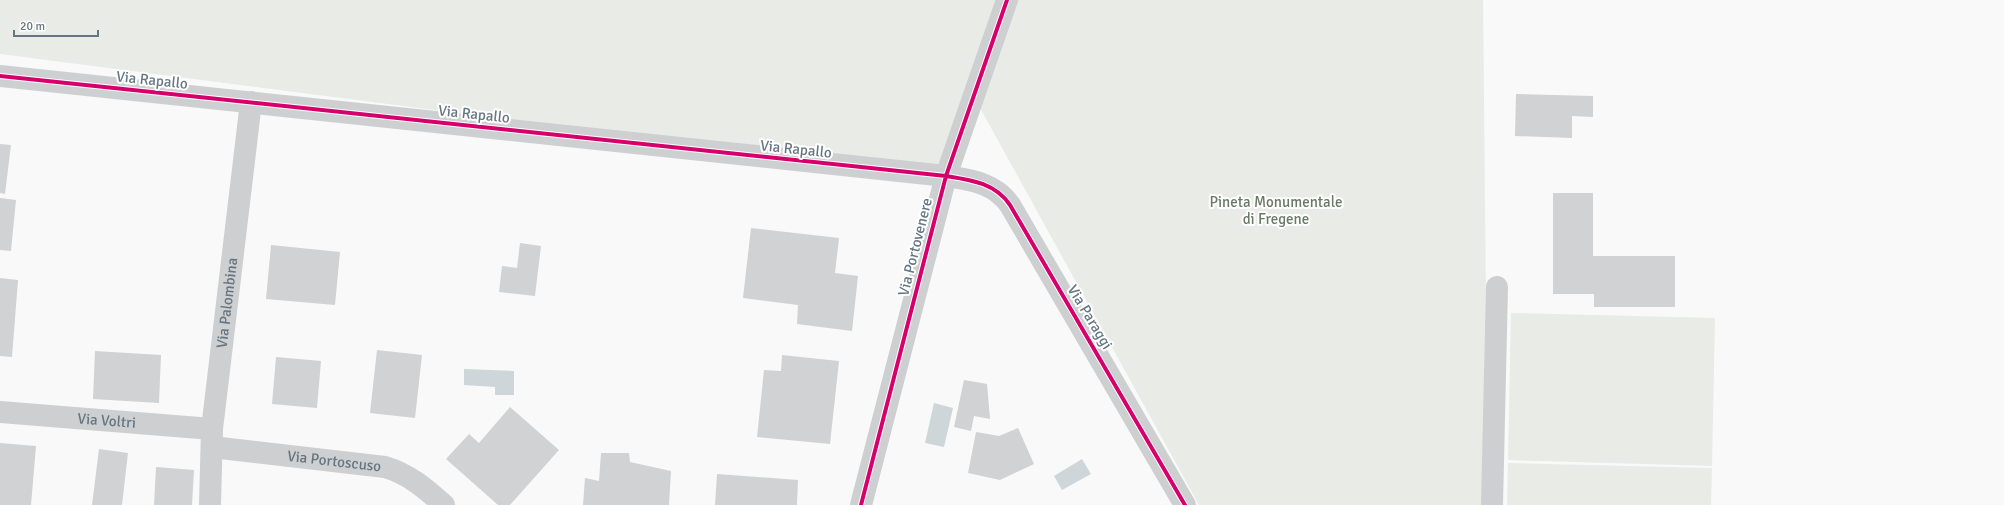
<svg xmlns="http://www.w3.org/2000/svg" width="2004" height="505" font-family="Signika,sans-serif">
  <rect width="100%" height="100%" fill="#f9f9f9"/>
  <path fill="#e8ebe6" d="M0 0H1007L946 176 0 54Z
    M1016 0H1483L1488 505H1199L979 106Z
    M1511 313 1715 318 1712 466 1508 460Z
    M1508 463 1712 468 1711 505H1507Z"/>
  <path fill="#ced6d9" d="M464 369 514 371V395H495V387L464 385Z
    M934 403 953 408 944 447 925 443Z
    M1082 459 1091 474 1062 490 1054 476Z"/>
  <path fill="#d0d2d3" d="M1516 94 1593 96V117L1572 116V138L1515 136Z
    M0 144 11 145 5 194 0 193Z
    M1553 193H1593V256H1675V307H1594V294H1553Z
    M0 198 16 200 11 251 0 250Z
    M751 228 839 238 835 273 858 276 852 331 797 324 798 305 743 298Z
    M520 243 541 246 535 296 499 292 502 266 517 268Z
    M271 245 340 252 335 305 266 299Z
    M0 278 18 280 12 357 0 356Z
    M377 350 422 355 415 418 370 413Z
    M95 351 161 355 159 403 93 399Z
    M782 355 839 361 830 444 757 437 764 370 781 371Z
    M276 357 321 361 317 408 272 404Z
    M964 380 987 384 990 419 974 416 971 431 954 427Z
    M510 407 559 450 510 505H498L446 459 469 434 479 443Z
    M1018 428 1034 464 1000 480 968 473 976 432 999 436Z
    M0 443 36 446 31 505H0Z
    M99 449 128 453 122 505H92Z
    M601 453H629L630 462 671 471 669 505H583L585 478 599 481Z
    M156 467 194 470 192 505H154Z
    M717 474 798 480 797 505H715Z"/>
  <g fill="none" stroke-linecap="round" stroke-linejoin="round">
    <g stroke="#cecfd0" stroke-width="22">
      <path d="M0 76 946 176C971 180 995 183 1010 205L1185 505"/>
      <path id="s1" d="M0 412 212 429"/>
      <path id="s2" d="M212 447 385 467C409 474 426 489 444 505"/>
      <path id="s3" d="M210 505 212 429 251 102"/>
      <path d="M861 505 946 176 1007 0"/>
      <path d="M1492 505 1497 287"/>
    </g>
    <g stroke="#fff" stroke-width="6">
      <path id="cycleway" d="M0 76 946 176C971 180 995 183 1010 205L1185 505
        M861 505 946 176 1007 0"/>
    </g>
    <use href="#cycleway" stroke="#d6006c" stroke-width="4"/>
  </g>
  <g text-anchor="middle" stroke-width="4" stroke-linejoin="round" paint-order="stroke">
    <g font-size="15" fill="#657683" stroke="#fff">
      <text transform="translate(152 80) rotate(6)" y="5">Via Rapallo</text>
      <text transform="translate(474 114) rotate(6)" y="5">Via Rapallo</text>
      <text transform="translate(796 149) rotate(6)" y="5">Via Rapallo</text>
      <text transform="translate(915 247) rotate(-76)" y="5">Via Portovenere</text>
      <text dy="5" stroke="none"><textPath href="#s3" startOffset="203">Via Palombina</textPath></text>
      <text transform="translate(1090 317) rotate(59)" y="5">Via Paraggi</text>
      <text dy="5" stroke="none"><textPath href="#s1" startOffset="107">Via Voltri</textPath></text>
      <text dy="5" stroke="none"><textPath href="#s2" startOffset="123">Via Portoscuso</textPath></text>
    </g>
    <g font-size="15" fill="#687a64" stroke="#fff">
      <text x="1276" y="207">Pineta Monumentale<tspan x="1276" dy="17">di Fregene</tspan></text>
    </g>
  </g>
  <path d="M14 30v6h84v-6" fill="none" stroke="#657683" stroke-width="2"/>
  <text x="20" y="30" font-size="12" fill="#657683" stroke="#ffffff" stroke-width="3" paint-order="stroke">20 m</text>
</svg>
